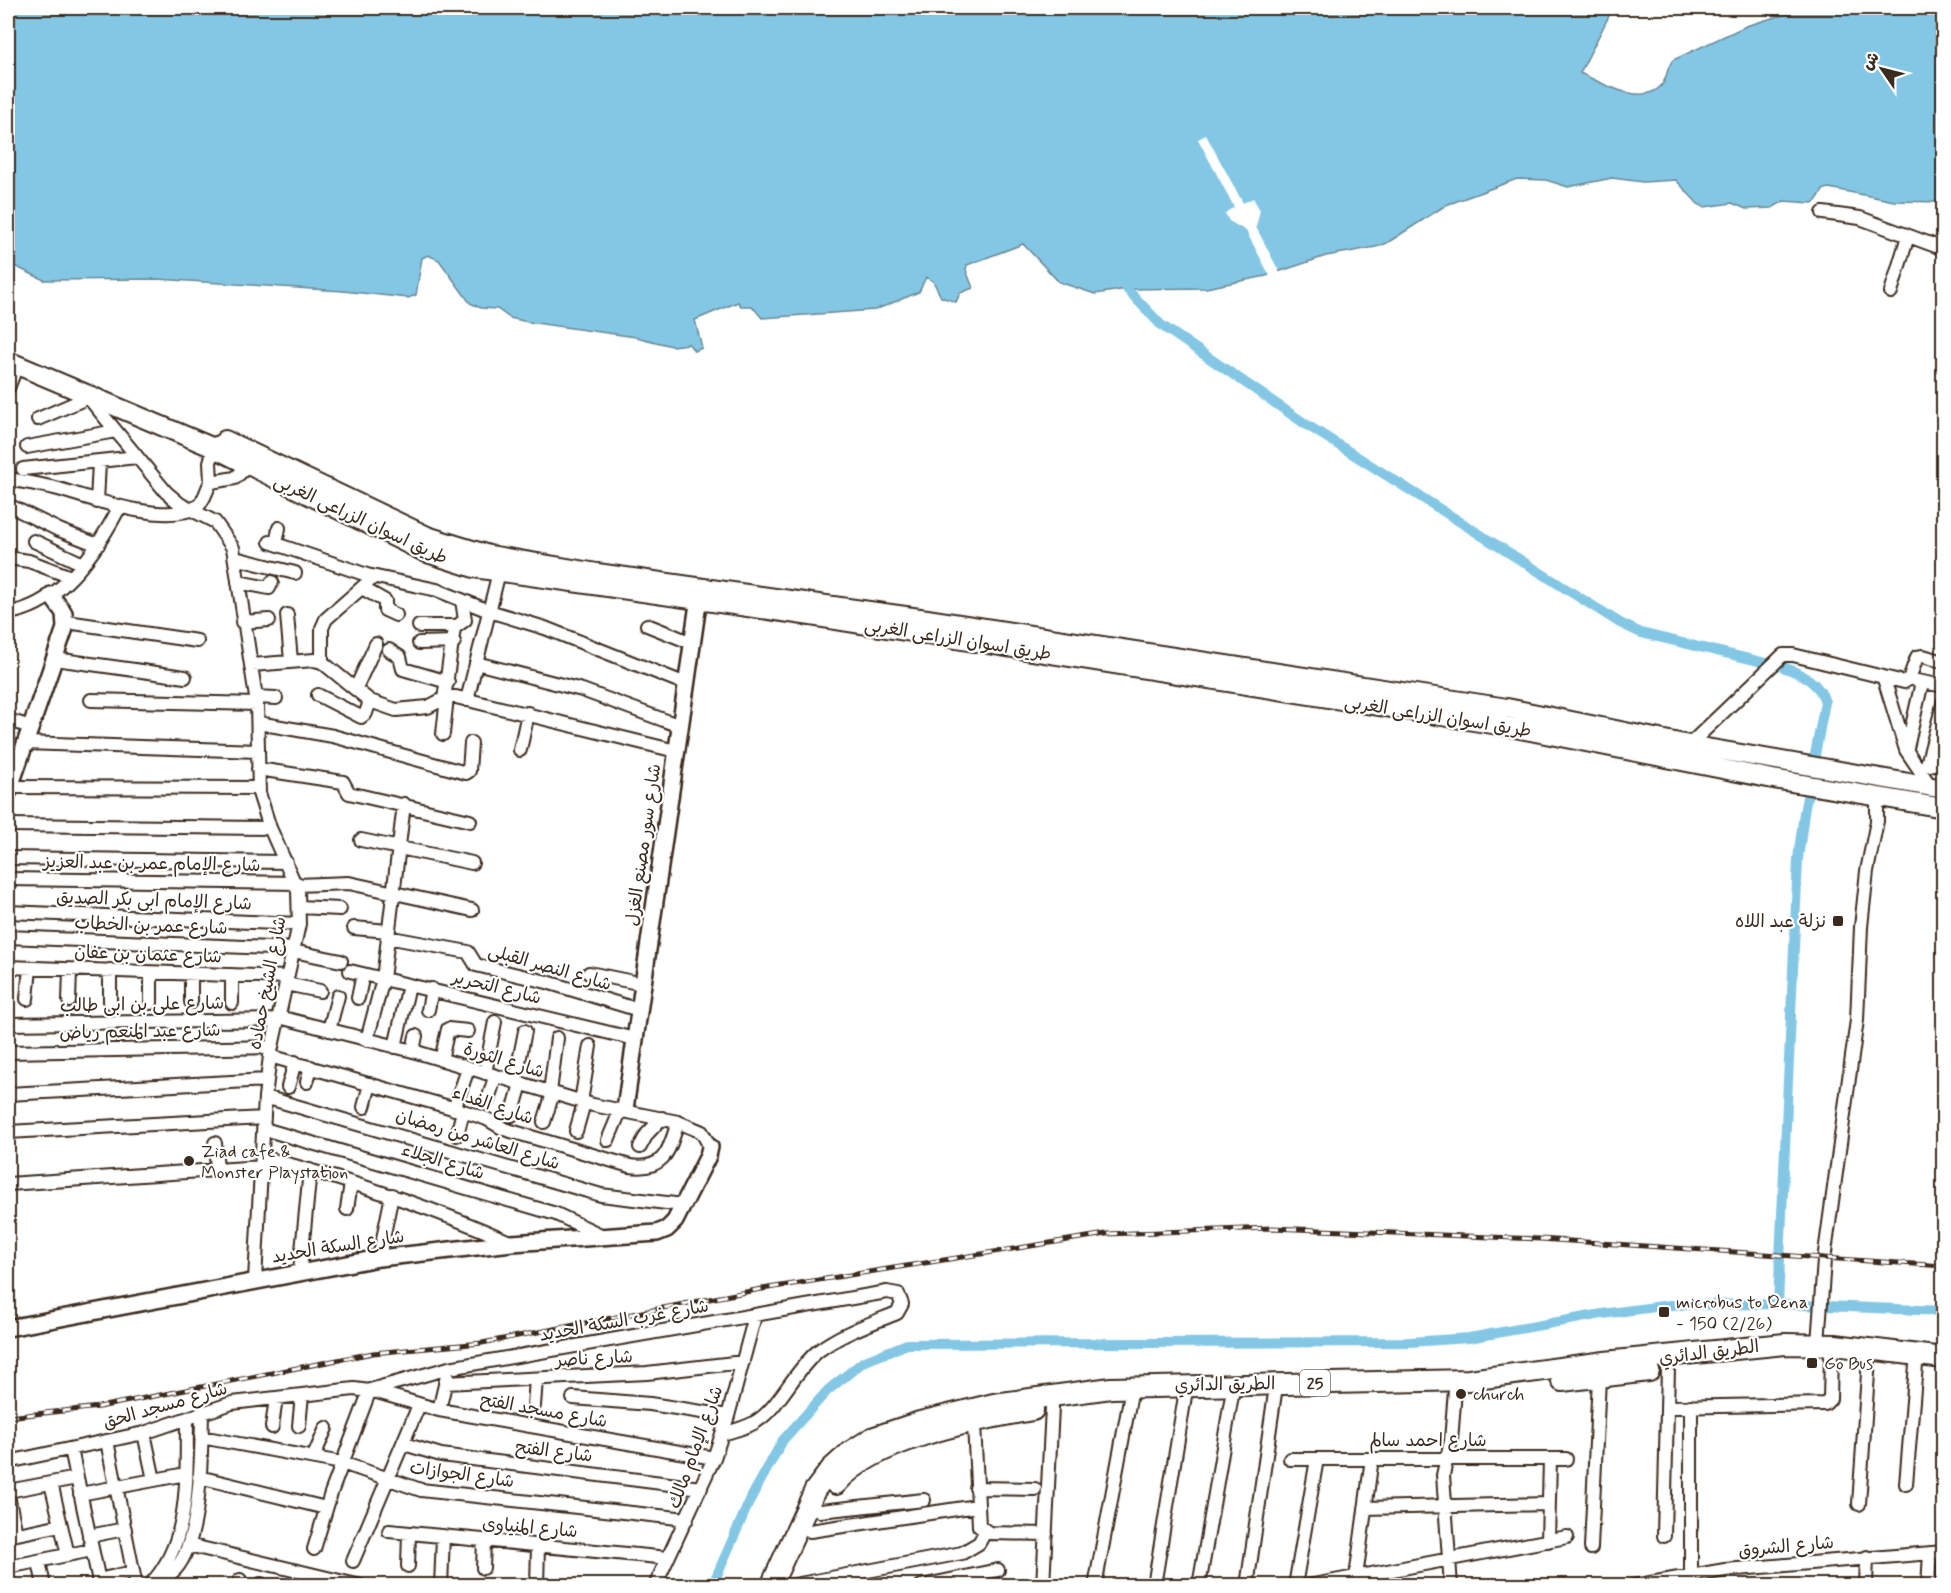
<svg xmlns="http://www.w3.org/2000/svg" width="1951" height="1593" font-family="Mynerve,'Playpen Sans Arabic',sans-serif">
  <rect width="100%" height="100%" fill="#fff"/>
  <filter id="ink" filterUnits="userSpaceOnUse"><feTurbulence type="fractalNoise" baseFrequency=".0167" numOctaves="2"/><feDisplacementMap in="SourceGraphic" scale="12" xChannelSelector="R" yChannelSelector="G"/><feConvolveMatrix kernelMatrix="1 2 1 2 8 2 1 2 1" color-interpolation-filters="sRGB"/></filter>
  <g filter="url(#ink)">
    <path fill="#84c7e5" stroke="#678895" stroke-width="1.5" d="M8 8H1613L1580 73C1600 82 1641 107 1661 86 1668 78 1666 68 1673 60L1746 26 1789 13 1796 8H1943V202L1894 201 1829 188 1824 189 1816 201 1812 203 1784 201 1772 208 1746 209 1732 203 1704 207 1698 204 1676 180 1643 182 1612 178 1568 187 1546 180 1517 179 1446 205 1387 243 1376 247 1326 256 1266 276 1206 288 1127 289 1095 294 1059 282 1023 244 967 265 966 270 973 288 960 293 956 302 941 297 933 281 926 277 919 292 875 310 762 318 752 306H741L738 302 695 320 702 348 694 351 689 344 672 346 636 337 528 322 510 318 497 309 481 308 470 303 439 260 428 255 422 258 416 295 408 298 343 291 157 279 44 280 8 263Z"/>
    <path fill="#fff" d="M1206 135 1243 203 1253 198 1260 210 1256 227 1281 275 1271 278 1246 231 1229 221 1225 213 1234 207 1198 139Z"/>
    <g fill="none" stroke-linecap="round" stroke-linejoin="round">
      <path stroke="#84c7e5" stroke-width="10" d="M1127 289 1161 325 1307 425 1620 623 1641 633 1783 667C1802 674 1819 682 1825 702L1804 813 1798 859 1778 1304
        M712 1586 751 1498 783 1440 828 1390 863 1362 907 1344 1410 1342 1469 1338 1602 1314 1670 1305 1778 1304 1944 1311"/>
      <g stroke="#3b2a1e" stroke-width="16">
        <path id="minor" d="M1823 213 1860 218 1944 249
          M1891 292 1908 236
          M8 388 17 365
          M88 397 166 492 180 504 215 522 233 548 257 704 259 793 270 828 298 891 299 924 270 1056 265 1097 255 1280
          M38 419 89 397
          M27 447 116 431
          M23 469 137 457
          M8 479C26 482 44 485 62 490 92 499 169 526 198 506 205 500 206 490 211 482
          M211 482 235 478 253 461
          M211 482 210 462 216 443
          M97 502 99 462
          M8 505 59 530 98 545
          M34 541 83 564
          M270 542 367 575 437 590 489 611 545 628 686 684
          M276 544 279 528
          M8 558 29 561 71 577
          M235 558 295 573
          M238 582 269 588 272 582
          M362 588 385 601V610L396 615
          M8 613C60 606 96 552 119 508
          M287 615 291 661
          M67 622 197 641
          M242 622 269 620
          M647 625 692 643
          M419 626H455
          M419 643 454 642
          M389 650 400 657 403 669 448 682
          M55 659 185 677
          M322 662V628L326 619 374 577
          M476 663 582 690 680 726
          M252 665 314 660 322 662 370 701 396 710 428 707 447 697H456L676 751
          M1884 679 1906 750 1931 787
          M1917 681 1944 686
          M356 688 376 644
          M318 695 361 717 366 713 370 701
          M256 697 276 698
          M444 699 454 628 465 620 462 600
          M91 700 257 704
          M467 700 499 572
          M8 720 31 727
          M258 723 333 736 466 773 469 771 471 743
          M443 734 447 697
          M25 743 258 751
          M1689 745 1783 655H1793L1904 682 1909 679 1917 657 1923 656 1944 662
          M1907 748 1922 682
          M520 750 528 713
          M1927 764 1944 701
          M1921 767 1944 762
          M258 769 343 782 349 793 470 821
          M9 787 259 788
          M8 825 270 828
          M361 840 472 863
          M8 858 286 862
          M8 879 297 883
          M297 885 349 883 472 910
          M299 907 340 909
          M8 912 299 924
          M354 928 388 931
          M8 937 294 949
          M387 937 468 952 476 965 547 982 639 1010
          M293 951 341 961
          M8 967 287 977
          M110 970V1002
          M350 971 635 1039
          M589 973 643 984
          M232 975V1003
          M286 984 320 991
          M358 998 363 974
          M27 999 30 968
          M69 1001 70 970
          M191 1002V974
          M151 1003V973
          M428 1010 432 989
          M279 1017 413 1051 593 1105 678 1122 702 1132 710 1147
          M8 1024 278 1020
          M329 1030 338 996
          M367 1040 383 979 404 804
          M395 1047 409 985
          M413 1051 416 1036
          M8 1052 272 1047
          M270 1056 463 1111 487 1119 504 1129 630 1166C665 1171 669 1150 678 1122
          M441 1060 448 1029 468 1031
          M485 1073 495 1022
          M307 1082 311 1067
          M515 1082 525 1031
          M288 1087 295 1062
          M550 1092 557 1038
          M8 1094 267 1080
          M265 1097 601 1195 683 1205
          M488 1100 495 1077
          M581 1102 590 1046
          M364 1107 370 1084
          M454 1109 468 1069
          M512 1115 521 1084
          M544 1122 553 1093
          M264 1129 556 1214 605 1237
          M576 1131 584 1103
          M8 1132 264 1118
          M457 1135 463 1111
          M608 1140 621 1109
          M215 1143 217 1170
          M640 1147 647 1134 662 1118
          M262 1157C348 1180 431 1206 512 1243
          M8 1184 261 1167
          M347 1209 351 1183
          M379 1258 392 1195
          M300 1271 310 1170
          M1818 1344 1824 1260 1857 1020 1861 927 1867 871 1877 821V795
          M445 1383 647 1373 743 1362
          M370 1390 449 1368 887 1292 898 1294 902 1304 897 1313C870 1324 842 1333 818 1351 794 1371 780 1406 757 1421 747 1428 734 1430 723 1434
          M573 1398 650 1404 728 1416
          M534 1406 536 1379
          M1667 1407 1825 1404 1830 1399 1831 1355
          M439 1410 447 1376
          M974 1423 979 1526 989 1533 1046 1534
          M299 1426 302 1395
          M272 1427 276 1398
          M144 1433 154 1480
          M201 1437 342 1463 421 1490 687 1519
          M107 1441 136 1586
          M404 1444 441 1455 701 1488
          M71 1449 100 1586
          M314 1456 326 1428
          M1290 1459H1566
          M8 1462 144 1433 232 1403 354 1389 377 1392 439 1410 714 1458
          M199 1477 326 1508
          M51 1483 68 1555
          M1906 1484 1916 1365
          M976 1488 1035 1489
          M8 1491 77 1478
          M80 1494 186 1474
          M8 1495 16 1534
          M1859 1504 1869 1359
          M1365 1508 1549 1504
          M820 1511 924 1500
          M389 1531 668 1558
          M810 1531 977 1506
          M8 1536 61 1525
          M89 1536 125 1529
          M1664 1536 1668 1368
          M1548 1541 1550 1459
          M188 1545 361 1586
          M1591 1548 1599 1378
          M314 1549 331 1493 370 1390
          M39 1561 44 1586
          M353 1561 419 1405
          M408 1566 409 1533
          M8 1567 92 1550
          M483 1568 484 1540
          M1691 1575V1406
          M1356 1577 1372 1458
          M156 1578C204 1579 201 1446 202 1413
          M98 1580 133 1572
          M149 1586C192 1542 186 1476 187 1419
          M239 1586 240 1580
          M261 1586V1584
          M441 1586 443 1536
          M537 1586 538 1546
          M655 1586 714 1458 728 1416 755 1316
          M789 1586 962 1553 979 1543 985 1532
          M921 1586 998 1570
          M1043 1586 1052 1407
          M1095 1586 1130 1399
          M1154 1586 1185 1396
          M1199 1586 1232 1395
          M1247 1586 1275 1393
          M1295 1586 1317 1459
          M1308 1586 1567 1537
          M1451 1586 1443 1475 1451 1441 1455 1390
          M1633 1586 1725 1570 1944 1552
          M1866 1586 1867 1557
          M1928 1586 1930 1553"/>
      </g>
      <g stroke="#3b2a1e" stroke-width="20">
        <path id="tertiary" d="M8 793 65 628 64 613 51 595
          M625 1109 700 590
          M8 1328 379 1258 512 1243 657 1233 667 1229 675 1221 708 1156 710 1147"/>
      </g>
      <g stroke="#3b2a1e" stroke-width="22">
        <path id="primary" d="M8 361 214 448 424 552 474 568 811 616 1505 726 1773 779 1944 808
          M225 440 427 536 489 555 597 573 927 619 1507 708 1689 745 1944 789"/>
      </g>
      <g stroke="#3b2a1e" stroke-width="24">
        <path id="trunk" d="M1562 1381 1649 1371
          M836 1484C874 1439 975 1420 1033 1410
          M771 1586 815 1490 831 1469 850 1452 872 1438 920 1422 994 1404 1111 1388 1469 1380 1605 1362 1785 1344 1835 1345 1944 1358"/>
      </g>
      <use href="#minor" stroke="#fff" stroke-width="12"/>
      <use href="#tertiary" stroke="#fff" stroke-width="15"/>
      <use href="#primary" stroke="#fff" stroke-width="18"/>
      <use href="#trunk" stroke="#fff" stroke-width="20"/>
      <g stroke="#3b2a1e" stroke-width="5">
        <path id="rail" d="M8 1417 99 1407 373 1353 482 1343 756 1290 1106 1234 1272 1228 1540 1239 1944 1266"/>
      </g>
      <use href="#rail" stroke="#fff" stroke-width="3" stroke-dasharray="9" stroke-linecap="butt"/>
    </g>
  </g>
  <g fill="#3b2a1e" stroke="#fff" stroke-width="2">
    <rect x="1832" y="915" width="12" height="12" rx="3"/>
    <circle cx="189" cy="1161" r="6"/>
    <rect x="1658" y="1306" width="12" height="12" rx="3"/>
    <rect x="1806" y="1357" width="12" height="12" rx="3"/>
    <circle cx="1461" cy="1394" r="6"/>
  </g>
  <g text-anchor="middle" stroke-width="4.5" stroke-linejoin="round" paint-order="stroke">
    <rect fill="#fff" stroke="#766a62" stroke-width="1.5" x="1300" y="1370" width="30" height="26" rx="4.5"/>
    <g font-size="16" font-weight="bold" fill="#3b2a1e">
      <text x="1315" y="1389">25</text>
    </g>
    <g font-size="18" fill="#3b2a1e" stroke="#fff">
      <text transform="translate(361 519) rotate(25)" y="6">طريق اسوان الزراعى الغربى</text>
      <text transform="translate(958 639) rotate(9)" y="6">طريق اسوان الزراعى الغربى</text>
      <text transform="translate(1438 716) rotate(9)" y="6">طريق اسوان الزراعى الغربى</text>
      <text transform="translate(643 845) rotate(-82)" y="6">شارع سور مصنع الغزل</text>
      <text transform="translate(152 863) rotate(1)" y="6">شارع الإمام عمر بن عبد العزيز</text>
      <text transform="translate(154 900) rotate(2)" y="6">شارع الإمام ابى بكر الصديق</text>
      <text transform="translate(151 925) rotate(2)" y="6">شارع عمر بن الخطاب</text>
      <text transform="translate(148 954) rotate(2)" y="6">شارع عثمان بن عفان</text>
      <text transform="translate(550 967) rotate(16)" y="6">شارع النصر القبلى</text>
      <text transform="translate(267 983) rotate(-79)" y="6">شارع الشيخ حماده</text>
      <text transform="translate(497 987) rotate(14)" y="6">شارع التحرير</text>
      <text transform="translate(142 1004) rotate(-1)" y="6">شارع على بن ابى طالب</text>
      <text transform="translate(140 1031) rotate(-1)" y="6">شارع عبد المنعم رياض</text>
      <text transform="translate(504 1060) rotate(17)" y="6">شارع الثورة</text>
      <text transform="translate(493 1105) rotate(19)" y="6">شارع الفداء</text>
      <text transform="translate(478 1139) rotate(17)" y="6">شارع العاشر من رمضان</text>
      <text transform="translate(443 1161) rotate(17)" y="6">شارع الجلاء</text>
      <text transform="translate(338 1246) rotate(-9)" y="6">شارع السكة الحديد</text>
      <text transform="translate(624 1320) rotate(-10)" y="6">شارع غرب السكة الحديد</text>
      <text transform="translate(1709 1352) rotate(-7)" y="6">الطريق الدائري</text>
      <text transform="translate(594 1358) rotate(-3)" y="6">شارع ناصر</text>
      <text transform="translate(1225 1384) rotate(-1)" y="6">الطريق الدائري</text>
      <text transform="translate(165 1405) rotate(-16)" y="6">شارع مسجد الحق</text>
      <text transform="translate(544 1410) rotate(10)" y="6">شارع مسجد الفتح</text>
      <text x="1428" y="1446">شارع احمد سالم</text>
      <text transform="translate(695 1447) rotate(-70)" y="6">شارع الإمام مالك</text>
      <text transform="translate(554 1451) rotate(7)" y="6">شارع الفتح</text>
      <text transform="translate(462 1474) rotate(8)" y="6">شارع الجوازات</text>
      <text transform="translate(530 1527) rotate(5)" y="6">شارع المنياوى</text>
      <text transform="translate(1786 1546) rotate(-5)" y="6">شارع الشروق</text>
    </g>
    <g font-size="18" fill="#3b2a1e" stroke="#fff" text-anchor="start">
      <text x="1826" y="927" text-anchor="end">نزلة عبد اللاه</text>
      <text x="201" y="1157">Ziad cafe &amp;<tspan x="201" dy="21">Monster Playstation</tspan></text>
      <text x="1676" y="1308">microbus to Qena<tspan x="1676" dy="21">- 150 (2/26)</tspan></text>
      <text x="1824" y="1369">Go Bus</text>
      <text x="1473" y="1400">church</text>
    </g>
  </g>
  <rect width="1951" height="1593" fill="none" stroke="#fff" stroke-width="30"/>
  <rect x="15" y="15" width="1921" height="1563" fill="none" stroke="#3b2a1e" stroke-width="2" filter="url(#ink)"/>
  <g transform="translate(1882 69) rotate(305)" stroke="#ffffff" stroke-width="4.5" paint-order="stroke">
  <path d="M0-4.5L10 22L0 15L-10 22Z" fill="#3b2a1e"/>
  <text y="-9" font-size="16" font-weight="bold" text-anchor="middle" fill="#3b2a1e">ش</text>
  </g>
</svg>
